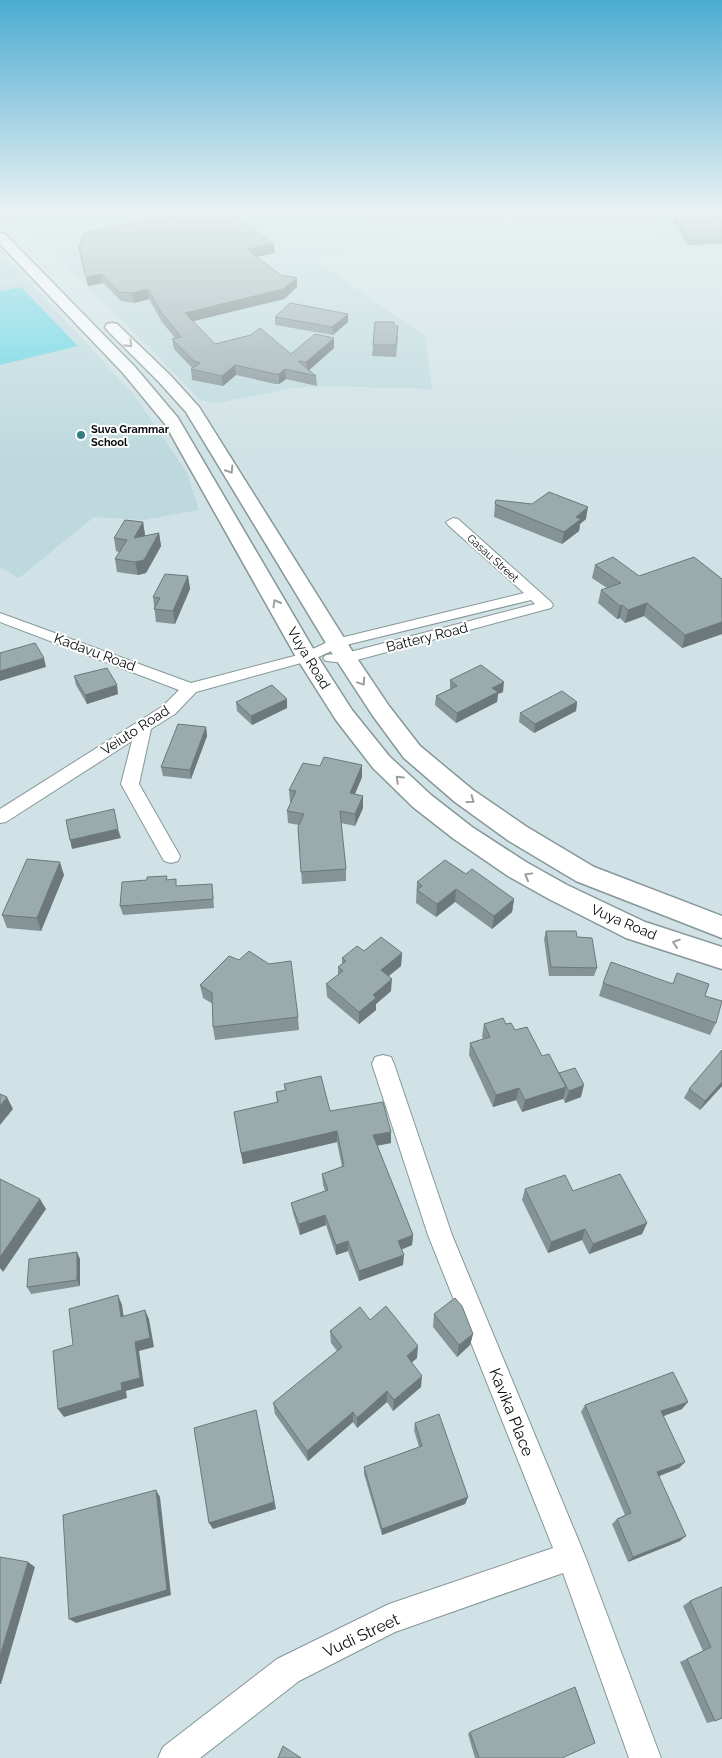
<svg xmlns="http://www.w3.org/2000/svg" width="722" height="1758" font-family="Raleway,sans-serif">
  <rect width="100%" height="100%" fill="#d0e2e5"/>
  <path fill="#bdd9dd" d="M9 211H357L402 241 314 259 425 336 432 389 321 386 294 388 216 403 200 400 150 348Z
    M702 211H722V250H692L661 243 654 216 704 215Z
    M0 254 25 277 0 282Z
    M26 278 135 396 187 473 199 510 144 520 94 517 19 578 0 567V284Z"/>
  <path fill="#5cd5e4" d="M21 287 78 346 0 365V291Z"/>
  <g fill="none" stroke-linecap="round" stroke-linejoin="round">
    <g stroke="#869799" stroke-width="2">
      <path id="minor" d="M453 518 458 519 551 602 553 605 551 608 346 663 326 661 323 658 326 655 346 653 535 604 531 600 342 646 312 660 196 692 175 714 151 729 139 784 180 856 178 861 171 863 164 861 121 784 132 741 6 822 0 823V809L163 706 179 690 0 622V613L191 683 302 654 332 640 524 593 448 525 446 522Z
        M383 1055 391 1057 394 1064 452 1235 585 1556 661 1758H629L563 1573 395 1632 299 1681 200 1758H158L163 1747 277 1659 389 1604 553 1548 428 1235 372 1064 375 1057Z"/>
    </g>
    <g stroke="#869799" stroke-width="3">
      <path id="secondary" d="M0 233 5 234 135 367 178 418 318 657 352 710 389 756 431 795 472 827 526 862 567 885 645 922 722 947V969L626 938 549 899 508 876 454 839 413 807 373 768 336 720 296 657 165 424 123 373 0 244Z
        M112 323 117 324 171 376 199 407 356 657 389 706 420 746 473 790 527 827 594 867 722 916V938L576 881 509 841 455 802 404 758 373 716 335 658 186 412 159 382 107 330 105 327 107 324Z"/>
    </g>
    <use href="#minor" fill="#fff" fill-rule="evenodd"/>
    <use href="#secondary" fill="#fff" fill-rule="evenodd"/>
  </g>
  <path fill="#849396" d="M714 213H722V244L688 245 674 223 675 218H713Z
    M274 244 275 253 256 257 297 287 284 299 193 321 215 344 291 354 334 348 309 370 316 376 317 386 286 379 279 384H275L236 375 223 386 192 380 191 369 192 368 174 349 172 339 175 338 162 322 149 299 134 303 121 301 103 283 88 286 79 249Z
    M348 314V322L333 335 275 325V317Z
    M394 326 398 338 396 357 372 356 373 345Z
    M495 504 586 519 580 524 579 531 562 544 494 517Z
    M143 522 145 535V536L159 533 161 546 146 573 138 575 117 572 115 559 119 552 116 551 114 538Z
    M595 565 639 576 722 579V634L682 648 644 616 625 623 620 618 617 619 598 603 601 590 607 588 592 578Z
    M188 576 190 589 175 624 156 622 153 597Z
    M74 676 118 694 87 704 76 685Z
    M450 680 503 692 498 694 497 702 456 723 435 705 436 696 450 689Z
    M236 702 287 708 252 725 237 711Z
    M577 702 576 711 534 733 519 722 520 713Z
    M206 727 207 736 191 779 163 776 161 767Z
    M362 765V777L355 794 363 796V808L355 826 341 823 346 869V881L302 884 298 827 299 825 288 823 287 811 291 802H290L289 790 320 766Z
    M466 874 514 899 512 912 492 929 455 902 436 917 416 903 417 882Z
    M64 875 41 931 7 928 2 915Z
    M167 876V880L177 886 213 893 214 908 123 915 120 906 147 880Z
    M546 931 577 937 597 968 594 976H549L544 939Z
    M364 951 402 953 401 966 389 976 391 991 376 1004V1010L359 1024 327 997 326 984 338 975V967L342 964V958Z
    M603 983 705 996 716 1023 710 1035 599 996Z
    M200 985 298 1017 299 1030 215 1040 213 1027V1004L203 998Z
    M484 1024H506L515 1030 542 1056 581 1097 565 1103 563 1098 522 1112 516 1100 493 1107 469 1055 470 1043 483 1039 482 1036Z
    M284 1084 330 1111 391 1143 377 1146 413 1235 412 1245 402 1249 403 1265 359 1281 348 1251 336 1255 326 1225 300 1235 293 1213 291 1203 325 1191 323 1185 322 1174 342 1167 337 1142 243 1164 234 1112 277 1103 276 1092 285 1091Z
    M722 1086 700 1110 684 1098 689 1089Z
    M525 1189 573 1191 647 1223 642 1234 589 1254 582 1240 548 1253 522 1200Z
    M80 1259V1286L31 1294 27 1287Z
    M434 1314 473 1334 470 1345 457 1357 433 1327Z
    M370 1320 417 1358 412 1362 421 1387 393 1411 387 1402 357 1428 353 1422 308 1461 275 1414 273 1403 337 1351 331 1343 330 1331Z
    M585 1405 682 1409 663 1416 679 1468 659 1476 680 1541 628 1562 612 1524 617 1519 625 1515 581 1412Z
    M415 1423 468 1497 465 1504 382 1535 364 1474V1467L419 1447 414 1430Z
    M722 1587 715 1721 707 1723 680 1662 703 1651 683 1606 690 1601Z
    M470 1732 562 1758H475L468 1734Z"/>
  <path fill="#6c787a" d="M234 211H247L234 214Z
    M274 244 275 253 248 258 247 249Z
    M102 274 103 283 88 286 86 277Z
    M297 278V287L284 299 186 323 185 313Z
    M148 289 149 299 134 303 132 293Z
    M348 314V322L333 335 332 327Z
    M334 338V348L307 372 306 362Z
    M235 365 236 375 223 386 222 376Z
    M285 369 286 379 279 384V374Z
    M588 507 586 519 580 524 579 531 562 544 564 532 576 517Z
    M143 522 145 535 136 551 134 538Z
    M159 533 161 546 146 573 138 575 135 562Z
    M188 576 190 589 175 624 173 611Z
    M647 603 644 616 625 623 628 610Z
    M622 605 620 618 617 619 620 606Z
    M722 622V634L682 648 685 635Z
    M44 658 46 667 0 681V671Z
    M504 682 503 692 498 694 497 702 456 723 457 713 492 688Z
    M117 685 118 694 87 704 85 695Z
    M287 699V708L252 725 251 716Z
    M577 702 576 711 534 733 535 724Z
    M206 727 207 736 191 779 190 770Z
    M362 765V777L350 805V793Z
    M363 796V808L355 826V814Z
    M118 829 121 838 72 849 70 840Z
    M60 862 64 875 41 931 37 918Z
    M456 889 455 902 436 917 437 904Z
    M514 899 512 912 492 929 494 916Z
    M402 953 401 966 381 982V970Z
    M392 979 391 991 376 1004V1010L359 1024V1012L373 995Z
    M722 1082V1086L700 1110 705 1101Z
    M584 1085 581 1097 565 1103 569 1091Z
    M566 1087 563 1099 522 1112 525 1100Z
    M519 1088 516 1100 493 1107 496 1095Z
    M7 1097 13 1109 0 1125V1106Z
    M337 1131V1142L243 1164 241 1153Z
    M391 1132V1143L373 1146V1135Z
    M40 1199 46 1209 3 1272 0 1268V1257Z
    M325 1215 326 1225 300 1235 299 1224Z
    M647 1223 642 1234 589 1254 593 1244Z
    M585 1229 582 1240 548 1253 551 1242Z
    M413 1235 412 1245 398 1251V1241Z
    M348 1241V1251L336 1255V1245Z
    M77 1252 80 1259V1286L77 1280Z
    M404 1255 403 1265 359 1281V1271Z
    M118 1295 122 1305 125 1326 121 1317Z
    M145 1310 149 1319 154 1347 139 1351 144 1386 126 1391 127 1398 64 1417 58 1409 121 1383Z
    M473 1334 470 1345 457 1357 459 1345Z
    M418 1346 417 1358 406 1367 407 1356Z
    M422 1376 421 1387 393 1411 394 1400Z
    M387 1391V1402L357 1428V1418Z
    M688 1402 682 1409 656 1419 661 1411Z
    M256 1410 276 1509 213 1529 209 1523Z
    M353 1412V1422L308 1461 307 1451Z
    M685 1462 679 1468 652 1479 657 1472Z
    M156 1490 160 1497 171 1595 76 1623 69 1619Z
    M468 1497 465 1504 382 1535V1529Z
    M686 1536 680 1541 628 1562 633 1557Z
    M28 1562 35 1567 1 1684H0V1656Z"/>
  <path fill="#9aabae" stroke="#6c787a" d="M203 211H230L274 244 247 249 280 275 297 278 283 289 185 313 215 344 251 335 260 328 291 354 315 334 334 338 306 362 298 361 316 376 285 369 279 374H275L235 365 222 376 191 369 200 363 194 361 172 339 181 337 161 312 148 289 132 293 119 292 102 274 86 277 79 249 83 233Z
    M714 213H722V240H689L675 218H717Z
    M290 303 348 314 332 327 275 317Z
    M375 322H394V326H398L396 345H373Z
    M549 492 588 507 576 517 581 519 564 532 495 504 496 500 532 504Z
    M125 520 143 522 134 538 159 533 144 560 135 562 115 559 127 540 114 538Z
    M613 557 639 576 694 557 722 579V622L685 635 647 603 628 610 622 605 620 606 601 590 621 583 595 565Z
    M165 574 188 576 173 611 154 609 160 598 153 597Z
    M35 643 44 658 0 671V653Z
    M481 665 504 682 492 688 498 692 457 713 436 696 457 686 450 680Z
    M107 668 117 685 85 695 74 676Z
    M272 685 287 699 251 716 236 702Z
    M562 691 577 702 535 724 520 713Z
    M178 724 206 727 190 770 161 767Z
    M324 757 362 765 350 793 363 796 355 814 340 811 346 869 301 872 298 827 304 814 287 811 296 791 289 790 303 763 320 766Z
    M114 809 118 829 70 840 66 820Z
    M27 859 60 862 37 918 2 915Z
    M445 860 466 874 472 869 514 899 494 916 456 889 437 904 417 890 422 886 417 882Z
    M167 876 166 880 176 879V886L212 884 213 899 120 906 122 882 147 880V877Z
    M546 931H576L577 937 592 938 597 968 551 967Z
    M381 937 402 953 381 970 392 979 373 995 376 998 359 1012 326 984 343 971 338 967 346 961 342 958 357 946 364 951Z
    M249 951 269 964 291 961 298 1017 213 1027 212 993 200 985 229 956 239 960Z
    M611 962 673 984 677 973 709 984 705 996 722 1001 716 1023 603 983Z
    M503 1018 506 1024 511 1023 515 1030 527 1027 542 1056 549 1054 566 1087 525 1100 519 1088 496 1095 470 1043 490 1037 484 1024Z
    M722 1050V1082L705 1101 689 1089Z
    M575 1068 584 1085 569 1091 559 1073Z
    M321 1076 330 1111 383 1102 391 1132 373 1135 413 1235 398 1241 404 1255 359 1271 348 1241 336 1245 325 1215 299 1224 291 1203 328 1190 322 1174 344 1166 337 1131 241 1153 234 1112 278 1102 276 1092 286 1090 284 1084Z
    M0 1094 7 1097 0 1106Z
    M620 1174 647 1223 593 1244 585 1229 551 1242 525 1189 565 1175 573 1191Z
    M0 1179 40 1199 0 1257Z
    M77 1252V1280L27 1287 29 1259Z
    M118 1295 121 1317 145 1310 150 1338 135 1342 140 1378 121 1383 122 1390 58 1409 53 1351 73 1345 69 1309Z
    M455 1298 462 1306 473 1334 459 1345 434 1314Z
    M386 1306 418 1346 407 1356 422 1376 394 1400 387 1391 357 1418 353 1412 307 1451 273 1403 342 1347 330 1331 360 1307 370 1320Z
    M673 1372 688 1402 661 1411 685 1462 657 1472 686 1536 633 1557 617 1519 631 1513 585 1405Z
    M256 1410 274 1502 209 1523 194 1428Z
    M439 1414 468 1497 382 1529 364 1467 422 1446 415 1423Z
    M156 1490 167 1590 69 1619 63 1515Z
    M0 1557 28 1562 0 1656Z
    M722 1587V1718L715 1721 687 1659 711 1647 690 1601Z
    M575 1687 595 1743 562 1758H479L470 1732Z
    M283 1746 301 1758H278Z"/>
  <defs><path id="oneway-chevron" d="M-2-3.5L2.5 0L-2 3.5" fill="none" stroke-width="1.6" stroke-linecap="round" stroke-linejoin="round" transform="scale(1.25)"/></defs>
  <g stroke="#9c9e9e">
    <use href="#oneway-chevron" transform="translate(129 344) rotate(45)"/>
    <use href="#oneway-chevron" transform="translate(230 470) rotate(58)"/>
    <use href="#oneway-chevron" transform="translate(276 603) rotate(-120)"/>
    <use href="#oneway-chevron" transform="translate(362 682) rotate(56)"/>
    <use href="#oneway-chevron" transform="translate(399 779) rotate(-136)"/>
    <use href="#oneway-chevron" transform="translate(471 800) rotate(36)"/>
    <use href="#oneway-chevron" transform="translate(528 876) rotate(-151)"/>
    <use href="#oneway-chevron" transform="translate(676 943) rotate(-162)"/>
  </g>
  <linearGradient id="sky" x2="0" y2="1"><stop stop-color="#4dacd2"/><stop offset="0.46" stop-color="#eaf2f3"/><stop offset="1" stop-color="#eaf2f3" stop-opacity="0"/></linearGradient>
  <rect width="722" height="457" fill="url(#sky)"/>
  <circle fill="#357c85" stroke="#fff" stroke-width="2" cx="81" cy="435" r="5"/>
  <g text-anchor="middle" stroke-width="4" stroke-linejoin="round" paint-order="stroke">
    <g font-size="11" font-weight="bold" fill="#070c0d" stroke="#fff" text-anchor="start">
      <text x="91" y="433">Suva Grammar<tspan x="91" dy="13">School</tspan></text>
    </g>
    <g font-size="11" fill="#070c0d" stroke="#fff">
      <text transform="translate(493 558) rotate(42)" y="4">Gasau Street</text>
    </g>
    <g font-size="14" fill="#070c0d" stroke="#fff">
      <text transform="translate(427 637) rotate(-14)" y="5">Battery Road</text>
      <text transform="translate(95 652) rotate(20)" y="5">Kadavu Road</text>
      <text transform="translate(309 658) rotate(59)" y="5">Vuya Road</text>
      <text transform="translate(135 730) rotate(-33)" y="5">Veiuto Road</text>
      <text transform="translate(624 922) rotate(23)" y="5">Vuya Road</text>
    </g>
    <g font-size="16" fill="#070c0d" stroke="#fff">
      <text transform="translate(512 1412) rotate(68)" y="6">Kavika Place</text>
      <text transform="translate(361 1635) rotate(-25)" y="6">Vudi Street</text>
    </g>
  </g>
</svg>
